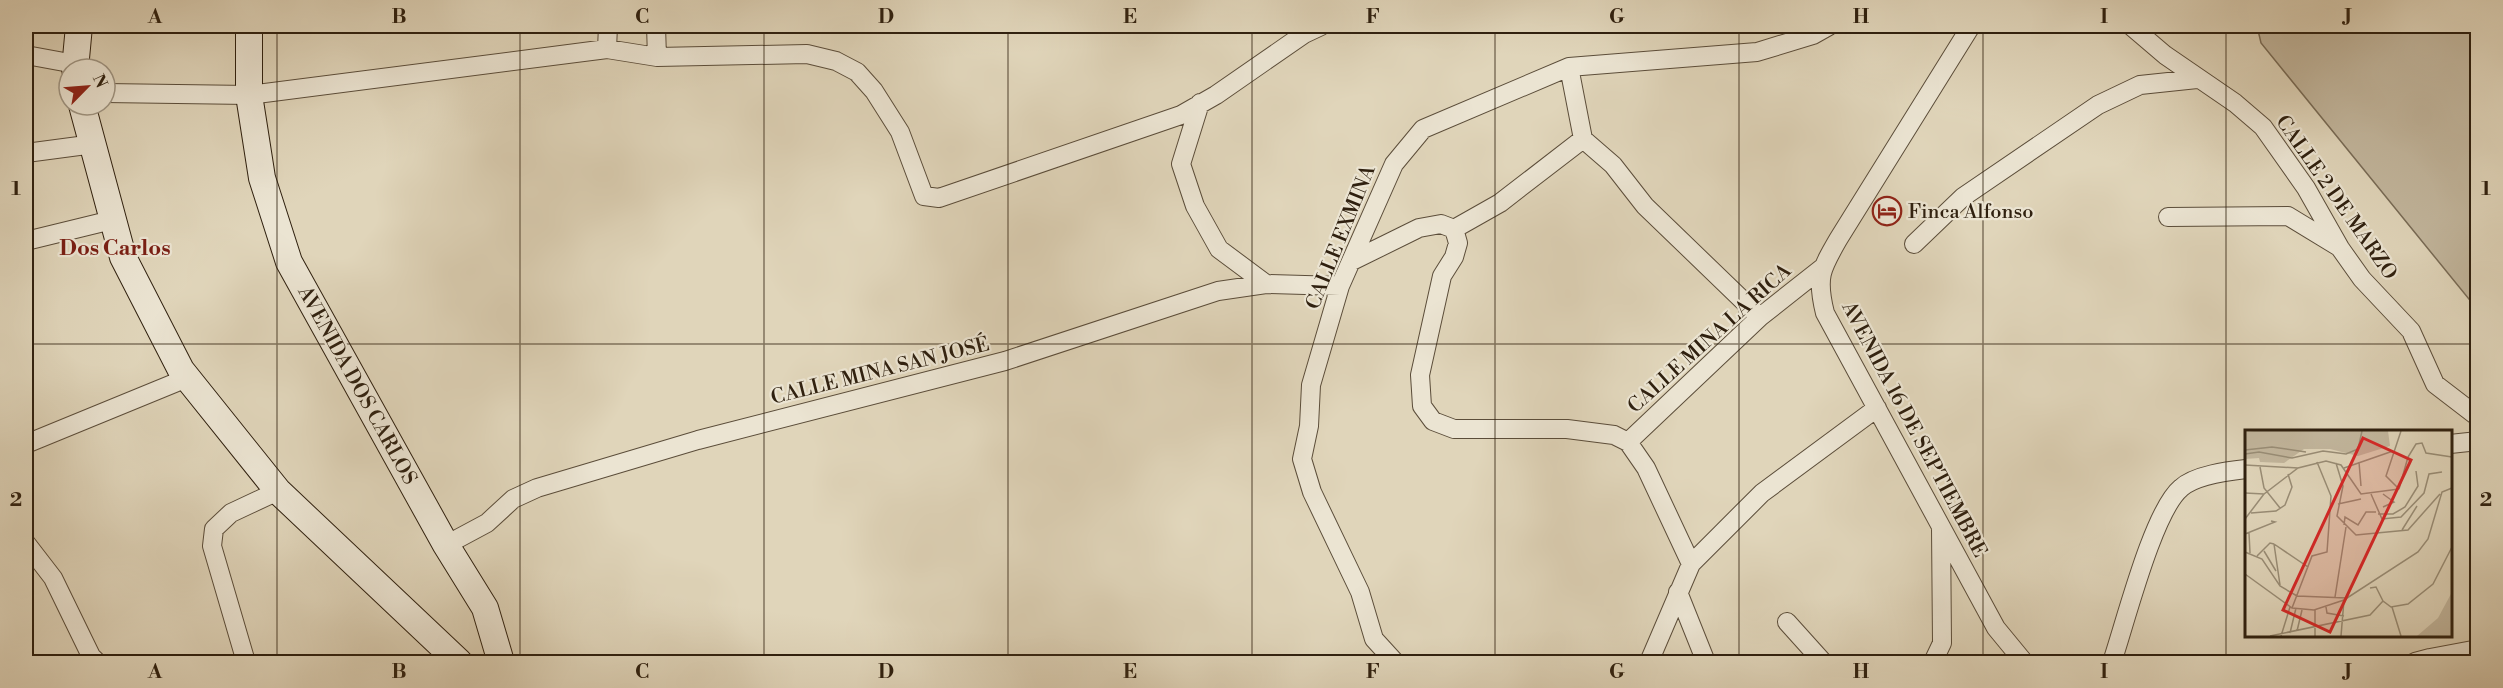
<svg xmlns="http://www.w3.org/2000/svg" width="2503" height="688" font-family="'Libre Bodoni',serif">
  <rect width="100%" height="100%" fill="#e0d5ba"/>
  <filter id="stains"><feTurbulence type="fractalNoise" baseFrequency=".00333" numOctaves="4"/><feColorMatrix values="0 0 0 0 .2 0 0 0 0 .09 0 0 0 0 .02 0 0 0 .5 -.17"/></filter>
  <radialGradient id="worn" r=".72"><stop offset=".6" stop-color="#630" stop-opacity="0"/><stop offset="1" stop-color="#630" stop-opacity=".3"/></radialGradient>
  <path fill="#c2b69d" stroke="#786b56" stroke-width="1.5" d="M2257 26H2477V309L2261 43Z"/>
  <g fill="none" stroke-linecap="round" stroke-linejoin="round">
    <g stroke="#5b4d3a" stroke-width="20">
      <path id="street" d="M656 26 657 57
        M1971 26 1839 238C1821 269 1816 277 1825 313L1996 628 2024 662
        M2131 26 2165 55 2235 103 2263 127 2306 188 2340 248 2362 279 2411 331 2435 384 2478 417
        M607 49 608 26
        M26 55 75 64
        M1569 67 1583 139 1613 165 1645 206 1760 317
        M105 93 249 95 607 49 657 57 807 54 836 61 857 72 874 91 900 132 924 196 939 198 1181 115 1216 95 1304 34 1321 26
        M1200 103 1181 164 1195 206 1219 249 1266 284
        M26 153 94 144
        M2168 217 2288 216 2339 247
        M1454 229 1500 203 1583 139
        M26 241 112 220
        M1914 244 1963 197 2098 105 2140 85 2197 79
        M1352 261 1419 228 1441 224 1454 229 1458 243 1454 257 1442 276 1420 375 1422 406 1433 421 1454 429H1567L1614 435 1628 442 1646 468 1691 564
        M1628 442 1760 317 1822 268
        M26 444 187 378
        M2450 444 2478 441
        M26 543 53 578 91 656 97 662
        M446 545 487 523 513 499 537 488 698 440 1005 361 1218 291 1266 284 1340 286
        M1678 592 1706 662
        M1787 622 1823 662
        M246 662 212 546 214 529 231 513 278 491
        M1395 662 1374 639 1360 592 1312 492 1302 459 1309 426 1311 385 1340 286 1394 164 1423 129 1569 67 1757 52 1813 35 1829 26
        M1649 662 1691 564 1762 493 1877 408
        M1933 662 1942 643 1941 528
        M2112 662C2125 624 2153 511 2181 488 2195 475 2228 471 2246 469
        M2415 662 2430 658 2478 649"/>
    </g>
    <g stroke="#2f200f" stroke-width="28">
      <path id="secondary" d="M249 26V95L262 178 289 262 446 545 485 608 501 662
        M75 69 79 26
        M82 105 123 257 181 370 278 491 459 662"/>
    </g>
    <use href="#street" stroke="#ebe4d2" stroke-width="18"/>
    <use href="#secondary" stroke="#ebe4d2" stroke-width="26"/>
  </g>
  <path fill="none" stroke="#2f200f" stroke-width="1.5" stroke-opacity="0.55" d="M277 26V662M520 26V662M764 26V662M1008 26V662M1252 26V662M1495 26V662M1739 26V662M1983 26V662M2226 26V662M26 344H2478"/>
  <defs>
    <g id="hotel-ring" transform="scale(1.5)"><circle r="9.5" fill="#ebe4d2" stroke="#8f2418" stroke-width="1.5"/><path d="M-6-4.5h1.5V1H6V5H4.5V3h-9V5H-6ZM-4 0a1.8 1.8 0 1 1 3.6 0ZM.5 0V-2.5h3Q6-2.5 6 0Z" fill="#8f2418"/></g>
  </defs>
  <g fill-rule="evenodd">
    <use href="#hotel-ring" x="1887" y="211"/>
  </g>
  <g text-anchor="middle" stroke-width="4.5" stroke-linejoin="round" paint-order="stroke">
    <g font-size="20" fill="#2f200f" stroke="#ebe4d2">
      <text transform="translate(2337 197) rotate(55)" y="7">CALLE 2 DE MARZO</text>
      <text transform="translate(1340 237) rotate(-68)" y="7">CALLE EXMINA</text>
      <text transform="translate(1709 338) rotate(-42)" y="7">CALLE MINA LA RICA</text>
      <text transform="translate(880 370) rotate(-14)" y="7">CALLE MINA SAN JOSÉ</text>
      <text transform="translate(358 385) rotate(61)" y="7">AVENIDA DOS CARLOS</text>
      <text transform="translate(1915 429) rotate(62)" y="7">AVENIDA 16 DE SEPTIEMBRE</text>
    </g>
    <g font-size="20" fill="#2f200f" stroke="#ebe4d2" text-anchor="start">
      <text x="1908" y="218">Finca Alfonso</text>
    </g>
    <g font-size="22" font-weight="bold" fill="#7a1f14" stroke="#ebe4d2">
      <text x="115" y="255">Dos Carlos</text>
    </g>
  </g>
  <g transform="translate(2245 430)">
    <rect width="207" height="207" fill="#e0d5ba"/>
    <path d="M9 1H143L145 16 113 26 85 19H59L39 33 15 32 14 28 0 29V2ZM207 162V206H172L193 188Z" fill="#c2b69d"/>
    <path fill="none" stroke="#998d76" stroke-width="1.5" d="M0 20 27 17 61 22M0 24 14 22 47 28 78 21 101 24 113 19 117 1M114 32 116 56M91 33 98 56 92 86 111 105 163 100 195 64M0 35 53 38M15 37 19 58 35 78M99 38 148 21M154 59 163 27 171 14 177 13 181 23 207 27M154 59 141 46 156 1M0 63 19 64 53 38 81 31 96 35 116 64 154 59M126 64 137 89 156 87 179 63 184 44 197 42M138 64 149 72 138 77M93 74 116 69M6 83 31 81 40 75 47 57 43 44M133 84H148L160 77 173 56 171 41M0 89 19 64M99 95 100 87 113 95 121 82H131M157 100 172 76M4 103 5 123M0 104 30 92 26 91M29 114 63 137M29 114 35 155M19 121 31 141M0 122 17 129 35 156 52 166 102 168M12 126 25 113 29 114M0 144 47 178 69 180 99 170 173 122 183 109 197 62 207 58M125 158 131 157 138 171 146 177 163 174 188 154 207 117M90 167 101 97M81 177 82 183 99 186M147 177 156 206M47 178 67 126 82 122 86 66 72 32M70 179V206M52 201 57 180M45 203 51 178M25 206 125 185 138 171M36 206 45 177M96 206 99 170"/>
    <path fill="#d62828" fill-opacity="0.15" stroke="#d62828" stroke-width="3" d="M118 8 166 30 85 202 38 180Z"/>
    <rect width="207" height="207" fill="none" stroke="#2f200f" stroke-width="3"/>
  </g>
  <rect width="2503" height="688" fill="none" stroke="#e0d5ba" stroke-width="66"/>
  <g transform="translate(87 87) rotate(65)"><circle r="28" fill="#ebe4d2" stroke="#a09684" stroke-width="1.5"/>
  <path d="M0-4.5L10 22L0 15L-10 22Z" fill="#8f2418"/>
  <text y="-9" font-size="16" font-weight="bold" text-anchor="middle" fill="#2f200f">N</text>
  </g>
  <rect x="33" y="33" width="2437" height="622" fill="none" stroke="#2f200f" stroke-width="2"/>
  <g font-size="20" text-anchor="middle" font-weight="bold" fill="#2f200f">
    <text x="155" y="23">A</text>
    <text x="399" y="23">B</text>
    <text x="642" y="23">C</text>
    <text x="886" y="23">D</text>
    <text x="1130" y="23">E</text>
    <text x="1373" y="23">F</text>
    <text x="1617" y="23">G</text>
    <text x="1861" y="23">H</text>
    <text x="2104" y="23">I</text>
    <text x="2348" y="23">J</text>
    <text x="16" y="195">1</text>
    <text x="2486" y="195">1</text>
    <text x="16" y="506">2</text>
    <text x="2486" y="506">2</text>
    <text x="155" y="678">A</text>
    <text x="399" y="678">B</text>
    <text x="642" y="678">C</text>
    <text x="886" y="678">D</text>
    <text x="1130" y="678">E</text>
    <text x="1373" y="678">F</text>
    <text x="1617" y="678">G</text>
    <text x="1861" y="678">H</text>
    <text x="2104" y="678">I</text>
    <text x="2348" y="678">J</text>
  </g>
  <rect width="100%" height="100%" filter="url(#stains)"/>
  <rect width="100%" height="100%" fill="url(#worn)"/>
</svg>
